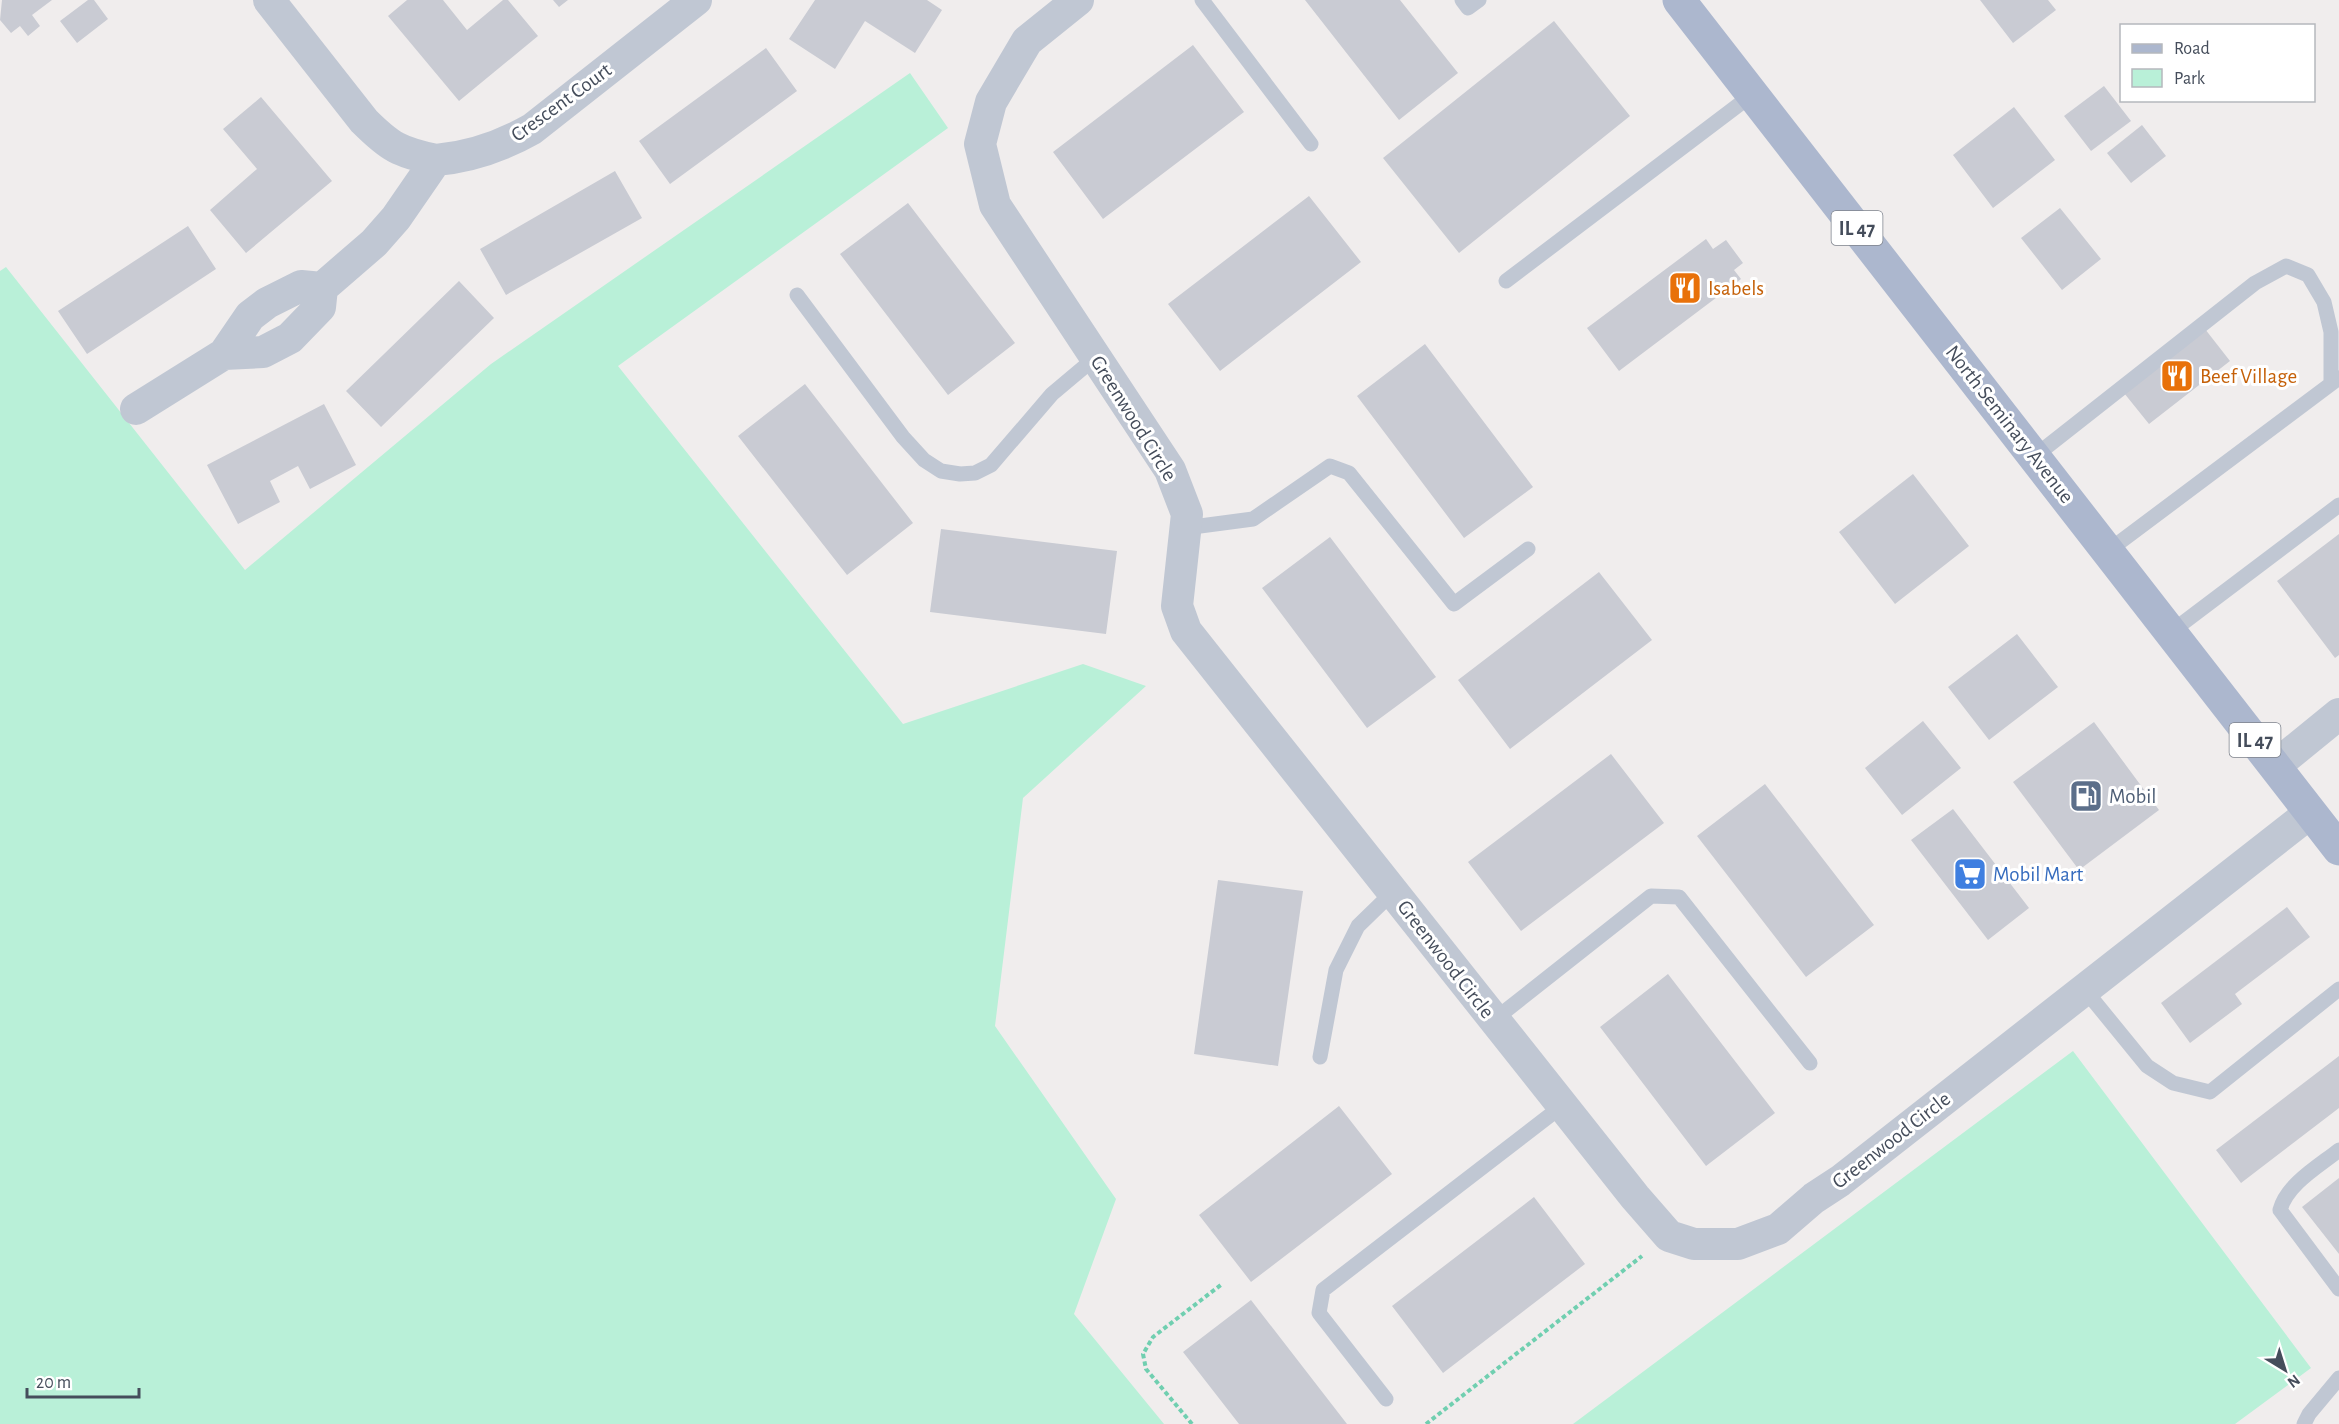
<svg xmlns="http://www.w3.org/2000/svg" width="2339" height="1424" font-family="'Alegreya Sans',sans-serif">
  <rect width="100%" height="100%" fill="#f0eded"/>
  <path fill="#b9f0d8" d="M910 73 948 128 618 366 903 724 1083 664 1146 686 1023 798 995 1026 1116 1199 1074 1314 1164 1424H0V271L6 267 245 570 491 364Z
    M2073 1051 2311 1368 2235 1424H1573Z"/>
  <path fill="#c9cbd3" d="M2 0H52L32 15 40 26 28 36 20 26 11 33 0 20Z
    M88 0H94L108 19 77 43 60 21Z
    M407 0H443L467 30 503 0H508L538 36 459 101 388 16Z
    M553 0H568L559 7Z
    M815 0H927L942 10 915 53 865 21 835 69 789 39Z
    M1305 0H1400L1458 73 1399 120Z
    M1980 0H2048L2056 10 2013 43Z
    M1554 21 1630 116 1459 253 1383 158Z
    M1193 45 1244 112 1103 219 1053 152Z
    M766 48 797 91 670 184 639 141Z
    M2104 86 2131 121 2091 151 2064 116Z
    M261 97 332 181 246 253 210 210 257 169 223 129Z
    M2014 107 2055 160 1993 208 1953 155Z
    M2142 125 2166 156 2131 183 2107 153Z
    M615 171 642 218 506 295 480 249Z
    M1309 196 1361 262 1220 371 1168 304Z
    M908 203 1015 343 948 395 840 254Z
    M2060 208 2101 259 2062 290 2021 238Z
    M188 226 216 269 87 354 58 311Z
    M1706 239 1713 249 1726 240 1743 263 1734 270 1741 279 1619 371 1587 328Z
    M459 281 494 318 381 427 346 391Z
    M2205 329 2230 361 2149 424 2124 393Z
    M1425 344 1533 487 1464 538 1357 396Z
    M805 384 913 523 847 575 738 436Z
    M324 404 356 465 310 489 298 466 270 481 280 502 238 524 207 465Z
    M1913 474 1969 546 1895 604 1839 532Z
    M941 529 1117 551 1106 634 930 612Z
    M2339 534V655L2335 658 2277 581Z
    M1330 537 1436 677 1367 728 1262 588Z
    M1599 572 1652 640 1510 749 1458 680Z
    M2017 634 2058 687 1989 740 1948 687Z
    M1923 721 1961 768 1902 815 1865 768Z
    M2094 722 2159 810 2079 870 2013 782Z
    M1611 754 1664 823 1521 931 1468 862Z
    M1765 784 1874 925 1806 977 1697 836Z
    M1953 809 2029 908 1988 940 1911 840Z
    M1218 880 1303 891 1278 1066 1194 1054Z
    M2287 907 2310 937 2235 994 2242 1004 2190 1043 2161 1003Z
    M1668 974 1775 1113 1706 1166 1600 1027Z
    M2339 1056V1108L2241 1183 2216 1150Z
    M1339 1106 1392 1174 1251 1282 1199 1215Z
    M2339 1178V1254L2302 1207Z
    M1534 1197 1585 1264 1443 1373 1392 1306Z
    M1251 1300 1347 1424H1239L1183 1352Z"/>
  <g fill="none" stroke-linecap="round" stroke-linejoin="round">
    <path stroke="#70cfb0" stroke-width="4" stroke-dasharray="4.5 3" stroke-linecap="butt" d="M1192 1424 1146 1369 1143 1354 1153 1337 1222 1284
      M1426 1424 1642 1256"/>
    <path stroke="#c0c7d3" stroke-width="15" d="M1202 0 1311 144
      M1462 0 1468 8 1479 0
      M1506 281 1753 94
      M797 295 903 437 924 460 941 471 960 474 975 473 991 465 1052 394 1096 357
      M2035 456 2255 283 2286 266 2308 275 2324 302 2331 332V384
      M1185 528 1253 519 1330 466 1349 473 1454 604 1528 549
      M2108 551 2339 378
      M2171 632 2339 505
      M2085 990 2147 1066 2173 1083 2210 1092 2339 989
      M1494 1020 1651 896 1679 897 1810 1063
      M1320 1057 1336 970 1358 926 1393 892
      M2339 1150C2319 1166 2287 1184 2280 1210L2339 1289
      M1386 1399 1319 1313 1323 1290 1562 1106
      M2304 1424 2309 1414 2339 1378"/>
    <path stroke="#c0c7d3" stroke-width="32" d="M269 0 364 121C390 147 399 152 436 160
      M1078 0 1027 41 991 102 980 144 995 205 1170 470 1187 514 1177 606 1186 631 1635 1197 1669 1236 1694 1244H1738L1778 1229 1814 1198 1840 1181 2310 813
      M224 354 250 316 267 303 301 286 322 288
      M136 409 224 354 263 352 290 338 320 307 322 288 374 243 396 218 436 160C470 157 502 146 532 129L696 0
      M2275 766 2339 714"/>
    <path stroke="#acb7ce" stroke-width="33" d="M1679 0 2339 849"/>
  </g>
  <defs>
    <g id="restaurant-square" transform="scale(1.725)"><rect x="-9" y="-9" width="18" height="18" rx="4" fill="#e8710a" stroke="#fff"/><path d="M-5-6h1v4h1v-4h1v4h1v-4h1v5L-1.5 .5V6h-2V.5L-5-1ZM5-6V6H3V1.5H1.5Q1.5-4 5-6Z" fill="#fff"/></g>
    <g id="fuel-square" transform="scale(1.725)"><rect x="-9" y="-9" width="18" height="18" rx="4" fill="#5c6f8a" stroke="#fff"/><path d="M-5.5-6h7V0h2V4h1.3V-2.5L3-4.5l.8-.8L6-3V5H2.5V1h-1V6h-7ZM-4.2-4.7v3.2H.2V-4.7Z" fill="#fff"/></g>
    <g id="supermarket-square" transform="scale(1.725)"><rect x="-9" y="-9" width="18" height="18" rx="4" fill="#3f7fe0" stroke="#fff"/><path d="M-6-5.5h2.5l.6 2H6L4.5 2H-2.5L-4.4-4H-6ZM-1.5 3.2a1.3 1.3 0 1 0 .1 0ZM3 3.2a1.3 1.3 0 1 0 .1 0Z" fill="#fff"/></g>
  </defs>
  <g fill-rule="evenodd">
    <use href="#restaurant-square" x="1685" y="288"/>
    <use href="#restaurant-square" x="2177" y="376"/>
    <use href="#fuel-square" x="2086" y="796"/>
    <use href="#supermarket-square" x="1970" y="874"/>
  </g>
  <g text-anchor="middle" stroke-width="6" stroke-linejoin="round" paint-order="stroke">
    <g fill="#fff" stroke="#7d828c" stroke-width="1.5">
      <rect x="1831.5" y="211" width="51" height="34" rx="4.5"/>
      <rect x="2229.5" y="723" width="51" height="34" rx="4.5"/>
    </g>
    <g font-size="20" font-weight="bold" fill="#454d5b">
      <text x="1857" y="235">IL 47</text>
      <text x="2255" y="747">IL 47</text>
    </g>
    <g font-size="21" fill="#454d5b" stroke="#fff">
      <text transform="translate(561 102) rotate(-36)" y="7">Crescent Court</text>
      <text transform="translate(1134 418) rotate(58)" y="7">Greenwood Circle</text>
      <text transform="translate(2010 424) rotate(52)" y="7">North Seminary Avenue</text>
      <text transform="translate(1446 959) rotate(52)" y="7">Greenwood Circle</text>
      <text transform="translate(1891 1140) rotate(-38)" y="7">Greenwood Circle</text>
    </g>
    <g font-size="21" fill="#c56008" stroke="#fff" text-anchor="start">
      <text x="1708" y="295">Isabels</text>
      <text x="2200" y="383">Beef Village</text>
    </g>
    <g font-size="21" fill="#4e5e75" stroke="#fff" text-anchor="start">
      <text x="2109" y="803">Mobil</text>
    </g>
    <g font-size="21" fill="#366cbe" stroke="#fff" text-anchor="start">
      <text x="1993" y="881">Mobil Mart</text>
    </g>
  </g>
  <rect x="2120" y="24" width="195" height="78" fill="#ffffff" stroke="#b5b8bd" stroke-width="1.5"/>
  <rect x="2132" y="44" width="30" height="9" fill="#acb7ce" stroke="#b5b8bd" stroke-width="1.5"/>
  <text x="2174" y="54" font-size="18" fill="#454d5b">Road</text>
  <rect x="2132" y="69" width="30" height="18" fill="#b9f0d8" stroke="#b5b8bd" stroke-width="1.5"/>
  <text x="2174" y="84" font-size="18" fill="#454d5b">Park</text>
  <g transform="translate(2285 1370) rotate(142)" stroke="#ffffff" stroke-width="4.5" paint-order="stroke">
  <path d="M0-4.5L10 22L0 15L-10 22Z" fill="#454d5b"/>
  <text y="-9" font-size="16" font-weight="bold" text-anchor="middle" fill="#454d5b">N</text>
  </g>
  <path d="M27 1388v9h112v-9" fill="none" stroke="#454d5b" stroke-width="3"/>
  <text x="36" y="1388" font-size="18" fill="#454d5b" stroke="#ffffff" stroke-width="4.5" paint-order="stroke">20 m</text>
</svg>
